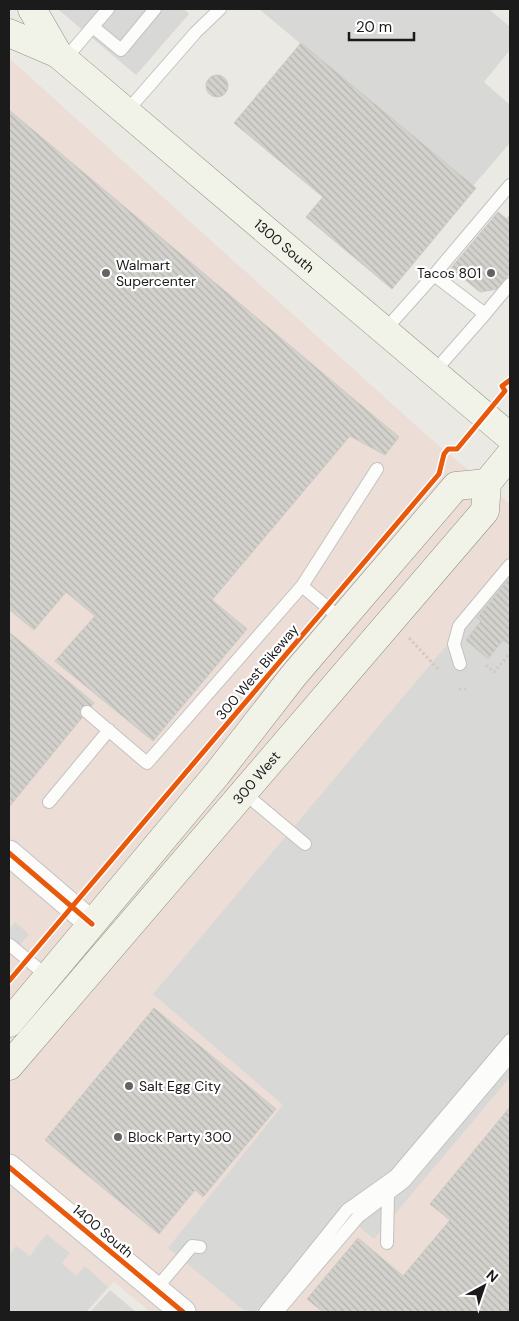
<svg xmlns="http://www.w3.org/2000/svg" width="519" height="1321" font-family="'DM Sans',sans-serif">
  <defs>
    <pattern id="building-back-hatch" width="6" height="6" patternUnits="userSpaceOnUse" patternTransform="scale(1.25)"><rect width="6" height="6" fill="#d2d1cc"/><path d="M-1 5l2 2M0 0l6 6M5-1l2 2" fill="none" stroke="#b4b3af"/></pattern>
  </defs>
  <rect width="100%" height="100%" fill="#eae9e4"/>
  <path fill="#d9d8d5" d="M110 1290 136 1312H90Z"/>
  <path fill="#edddd7" d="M9 58 432 440 510 504V1312H150L114 1282 87 1312H9Z"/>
  <path fill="#d8d8d6" d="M184 9 189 14 136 75 59 10Z
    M259 9H489L510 27V50L484 82 510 105V143L472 187Z
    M510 570V1077L374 1239 340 1211 255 1312H246L168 1248 283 1105 153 994Z
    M15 922 29 934 9 958V930Z
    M46 1234 70 1253 62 1263 76 1276 85 1266 108 1287 86 1312H9V1255L16 1246 30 1256Z"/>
  <path fill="url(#building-back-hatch)" stroke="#cdcac5" d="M301 43 476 188 392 289 306 217 323 197 234 123Z
    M206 86a11 11 0 1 1 22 0a11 11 0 1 1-22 0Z
    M9 110 399 437 385 455 350 436 212 600 247 629 153 741 55 661 95 616 66 592 34 630 10 610 9 612Z
    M498 212 507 219 510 215V273L497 289 480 292 451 268Z
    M510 577V645L503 640 488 659 466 640 481 621 477 618Z
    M9 632 94 703 9 807Z
    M154 1008 276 1109 203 1197 195 1190 159 1234 45 1140Z
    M510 1107V1312H323L307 1299 358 1238 403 1276 450 1220 430 1204Z"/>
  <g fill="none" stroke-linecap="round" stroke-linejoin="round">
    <g stroke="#c2c2c0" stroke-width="14">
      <path id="lane" d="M93 27 121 50 155 9
        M65 59 108 9
        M127 111 196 32 220 9
        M434 275 510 185
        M384 331 434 275 485 314 510 284
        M433 373 485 314
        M302 586 341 619
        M460 664 454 644 459 626 510 565
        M87 712 147 763 302 586 377 469
        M243 792 305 844
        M49 802 109 730
        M10 945 48 977
        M387 1243 388 1194
        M155 1290 192 1246 200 1247
        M265 1312 347 1210 395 1176 510 1040
        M277 1312 358 1217 404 1182 510 1057"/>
    </g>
    <g stroke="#c2c2c0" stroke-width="27">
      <path id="street" d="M9 853 92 924
        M9 1167 183 1312"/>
    </g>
    <g stroke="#8f947c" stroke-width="29">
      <g id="secondary">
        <path d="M32 9 58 54"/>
        <path id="s1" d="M9 33 58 54 510 437"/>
        <path d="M9 1023 217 774 294 675 456 486 487 483"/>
        <path id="s2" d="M9 1066 485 511 487 483 510 455"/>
      </g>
    </g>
    <path stroke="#d6c8c3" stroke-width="3" stroke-dasharray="2.5 2.5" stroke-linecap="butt" d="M409 638 439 670
      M486 665 494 672 510 653
      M459 689H466"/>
    <use href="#lane" stroke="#fcfcfb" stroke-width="12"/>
    <use href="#street" stroke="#fcfcfb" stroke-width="25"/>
    <use href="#secondary" stroke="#f1f2e8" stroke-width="28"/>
    <g stroke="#fff" stroke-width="8">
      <path id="cycleway" d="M9 853 92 924
        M9 981 439 474 444 454 448 449H457L505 391 502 386 510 380
        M9 1167 183 1312"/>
    </g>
    <use href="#cycleway" stroke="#e8590c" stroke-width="5"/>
  </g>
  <g fill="#636361" stroke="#fff" stroke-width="2">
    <circle cx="106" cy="273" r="5"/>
    <circle cx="491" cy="273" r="5"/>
    <circle cx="129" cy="1086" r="5"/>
    <circle cx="118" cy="1137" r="5"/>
  </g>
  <g text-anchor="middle" stroke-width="4.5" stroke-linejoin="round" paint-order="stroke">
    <g font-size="14" fill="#1b1b1b" stroke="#fff">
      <text dy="5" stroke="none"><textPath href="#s1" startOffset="350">1300 South</textPath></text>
      <text transform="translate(257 672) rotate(-50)" y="5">300 West Bikeway</text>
      <text dy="5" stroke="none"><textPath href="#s2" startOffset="380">300 West</textPath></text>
      <text transform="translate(103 1231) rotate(40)" y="5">1400 South</text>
    </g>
    <g font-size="14" fill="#1b1b1b" stroke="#fff" text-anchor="start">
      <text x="116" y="270">Walmart<tspan x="116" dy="16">Supercenter</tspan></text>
      <text x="481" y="278" text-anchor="end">Tacos 801</text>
      <text x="139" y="1091">Salt Egg City</text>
      <text x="128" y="1142">Block Party 300</text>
    </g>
  </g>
  <rect width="519" height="1321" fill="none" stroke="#1b1b1b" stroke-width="20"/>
  <g transform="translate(484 1286) rotate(40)" stroke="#ffffff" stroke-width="4" paint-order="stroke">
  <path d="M0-4L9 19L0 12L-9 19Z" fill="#1b1b1b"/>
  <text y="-8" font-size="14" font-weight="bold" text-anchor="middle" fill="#1b1b1b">N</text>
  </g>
  <path d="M349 32v8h65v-8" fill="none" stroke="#1b1b1b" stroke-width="2.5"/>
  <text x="356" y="32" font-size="15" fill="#1b1b1b" stroke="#ffffff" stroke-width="4" paint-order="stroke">20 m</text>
</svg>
